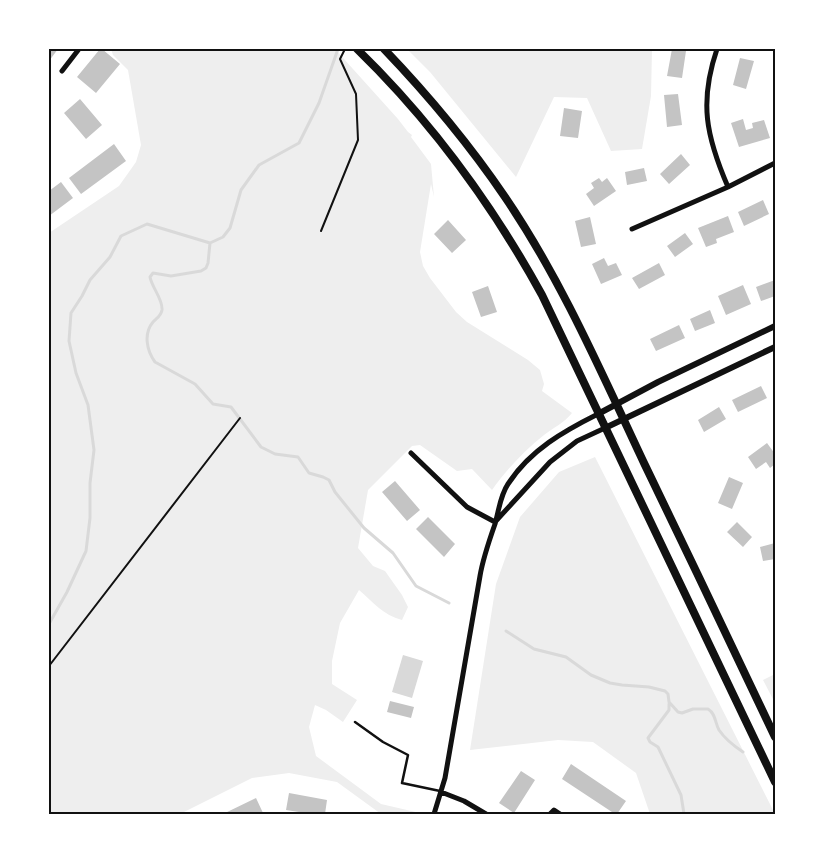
<svg xmlns="http://www.w3.org/2000/svg" width="824" height="863" font-family="Cabin,sans-serif">
  <rect width="100%" height="100%" fill="#fff"/>
  <path fill="#eee" d="M111 49H335L398 119 408 132 412 135 411 137 431 164 434 197 431 184 420 252 423 266 430 278 456 312 467 322 528 360 540 370 544 384 542 391 572 413C564 423 553 428 544 435 524 451 507 469 492 490L472 469 457 471 420 445 412 446 368 490 358 548 373 566 385 571 402 595 408 607 402 620C383 615 373 602 359 590L340 623 332 661V684L357 700 343 722 326 710 315 705 309 727 316 756 381 804 420 813V814H381L337 782 289 773 252 778 180 814H49V233L119 186 136 162 141 145 128 70 113 55Z
    M407 49H652L651 96 642 149 611 151 587 98 554 97 516 177 430 72Z
    M595 457 775 814H650L636 773 593 742 558 740 470 750 496 584 520 517 559 472Z
    M775 674V703L763 680Z"/>
  <path fill="#d9d9d9" d="M403 655 423 661 412 698 392 692Z"/>
  <g fill="none" stroke-linecap="round" stroke-linejoin="round">
    <path stroke="#d9d9d9" stroke-width="3" d="M210 243 208 263 206 268 201 271 171 276 153 273 150 277C152 288 163 299 162 310 161 316 157 318 153 322 143 334 147 351 155 362L195 384 213 404 231 407 261 447 275 454 298 457 309 473 323 477 329 480 335 492 364 528 393 553 416 586 449 603
      M49 624 67 592 86 551 90 518V483L94 450 88 405 76 373 69 341 71 313 82 296 90 280 110 257 121 236 147 224 210 243 223 237 230 228 241 190 259 165 299 143 319 103 338 49
      M506 631 534 649 566 657 591 675 610 683 622 685 649 687 665 691 668 694 669 702 678 712 682 713 693 709H708C716 714 715 723 719 730 725 739 734 746 743 752
      M669 704V710L648 738 650 742 658 747 681 795 684 814"/>
  </g>
  <path fill="#c4c4c4" d="M49 49H58L49 61Z
    M100 49H102L120 64 96 93 77 77Z
    M672 49 686 51 682 78 667 76Z
    M740 58 754 61 746 89 733 85Z
    M678 94 682 125 667 127 664 95Z
    M80 99 102 125 86 139 64 113Z
    M564 108 582 111 578 138 560 136Z
    M743 119 746 130 753 128 752 123 764 120 770 138 739 147 731 123Z
    M114 144 126 161 81 194 69 178Z
    M681 154 690 165 669 184 660 174Z
    M644 168 647 181 627 185 625 172Z
    M599 178 602 182 607 178 616 191 594 206 586 194 594 188 591 183Z
    M61 182 73 198 49 216V191Z
    M763 200 769 214 744 226 738 212Z
    M728 216 734 232 716 239 717 243 706 247 698 228Z
    M590 217 596 244 581 247 575 221Z
    M448 220 466 240 452 253 434 234Z
    M685 233 693 244 675 257 667 246Z
    M604 258 608 266 616 263 622 275 601 284 592 264Z
    M659 263 665 275 639 289 632 278Z
    M775 280V296L761 301 756 287Z
    M743 285 751 304 726 315 718 296Z
    M488 286 497 312 481 317 472 292Z
    M710 310 715 323 695 331 690 319Z
    M679 325 685 338 656 351 650 339Z
    M761 386 767 398 738 412 732 400Z
    M719 407 726 419 704 432 698 420Z
    M767 443 775 454V464L770 468 766 462 756 469 748 457Z
    M729 477 743 483 732 509 718 503Z
    M395 481 420 510 407 521 382 492Z
    M428 517 455 544 444 557 416 529Z
    M737 522 752 537 743 547 727 532Z
    M775 543V559L763 561 760 547Z
    M390 701 414 707 411 718 387 712Z
    M571 764 626 801 617 814H615L562 779Z
    M521 771 535 780 514 813 499 803Z
    M289 793 327 800 325 814H312L286 810Z
    M256 798 263 813 223 814Z"/>
  <g fill="none" stroke-linecap="round" stroke-linejoin="round">
    <path stroke="#111" stroke-width="2" d="M321 231 358 140 356 94 340 59 345 49
      M49 666 240 418"/>
    <path stroke="#111" stroke-width="2.5" d="M355 722 383 742 408 755 402 783 440 791"/>
    <path stroke="#111" stroke-width="5" d="M717 49C699 102 706 136 728 187
      M62 71 79 49
      M632 229 728 187 775 163
      M411 453 467 507 495 522
      M495 522 550 462 577 441 605 428
      M441 792 464 801 486 814
      M434 814 445 778 480 576C483 558 489 541 495 524 499 510 500 496 508 484 530 450 564 431 598 414
      M550 814 554 810 560 814"/>
    <path stroke="#111" stroke-width="6" d="M598 414 658 382 775 326
      M605 428 775 347"/>
    <path stroke="#111" stroke-width="8" d="M357 49C431 121 492 204 542 295L775 782
      M384 49C428 95 469 144 505 197 561 279 602 374 644 463 688 554 732 646 775 737"/>
  </g>
  <rect width="824" height="863" fill="none" stroke="#ffffff" stroke-width="100"/>
  <rect x="50" y="50" width="724" height="763" fill="none" stroke="#111" stroke-width="2"/>
</svg>
